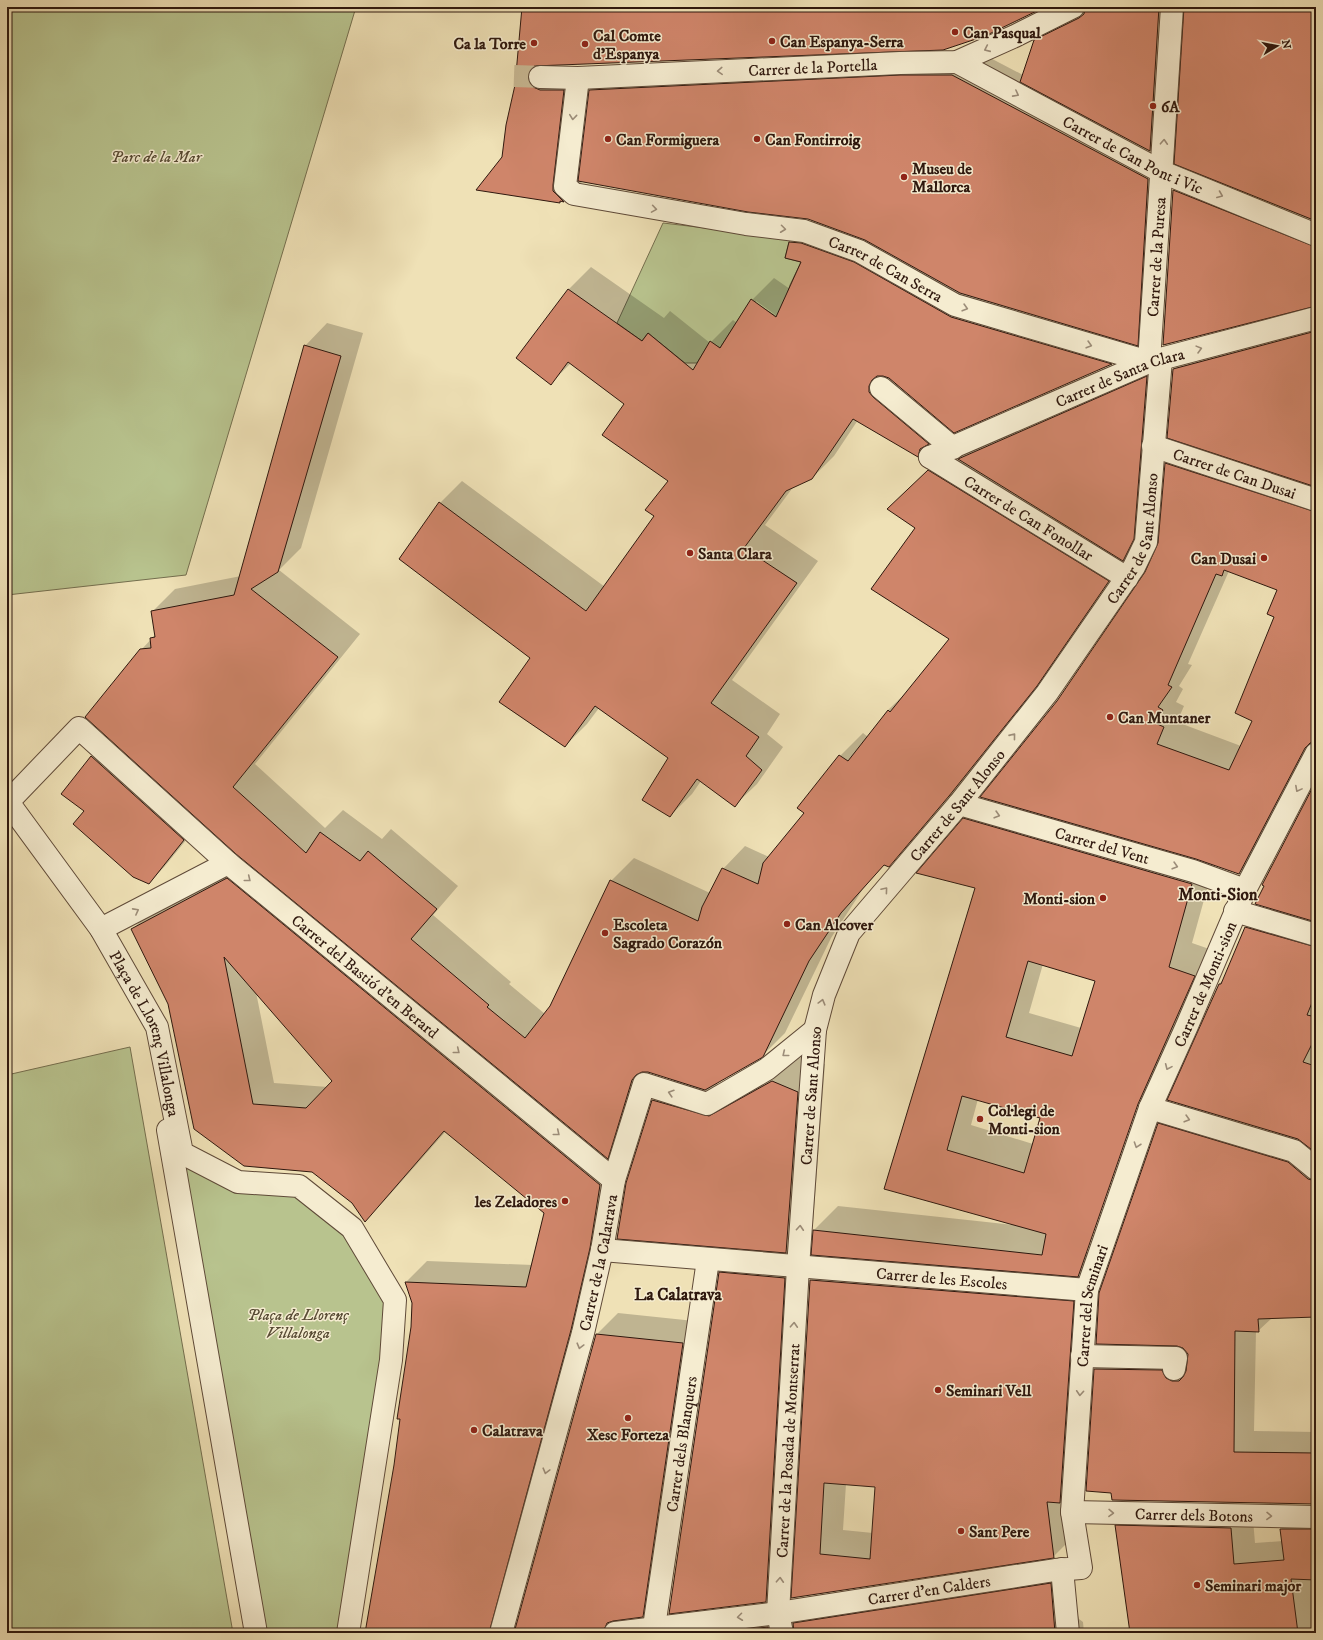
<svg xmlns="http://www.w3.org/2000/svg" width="1323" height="1640" font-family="'IM FELL DW Pica',serif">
  <rect width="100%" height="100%" fill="#efe1b6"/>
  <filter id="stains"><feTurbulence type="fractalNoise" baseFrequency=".005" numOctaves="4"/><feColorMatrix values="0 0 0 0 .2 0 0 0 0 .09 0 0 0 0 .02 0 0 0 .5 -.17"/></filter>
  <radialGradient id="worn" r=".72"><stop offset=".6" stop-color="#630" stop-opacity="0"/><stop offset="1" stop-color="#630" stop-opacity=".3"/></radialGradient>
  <path fill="#b8c38e" stroke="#746e4e" d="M7 7H356L186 575 7 595Z
    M663 223 790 238 785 258 801 262 790 285 780 319 751 300 720 348 710 342 697 363H685L648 333 642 341 617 323Z
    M130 1047 233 1633H7V1075Z
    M182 1153 238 1182 299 1186 352 1228 395 1300 348 1633H256Z"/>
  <path fill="#0003" fill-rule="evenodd" d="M513 7H1044L553 64 561 69H585L574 169 580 175 590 90 614 66 977 51 1023 75 1035 41 1057 19 1081 7H1179L1161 320 1137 344 1132 343 1112 363 954 432 946 425 917 456 858 420 834 456 812 478 794 486 765 525 818 561 732 680 780 714 767 734 783 747 757 784 734 806 701 781 692 794 670 816V758L599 708 587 724 565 746 531 657 440 503 462 481 605 587 656 516 669 481 626 403 571 363 551 383 517 358 569 289 591 267 664 318 670 311 710 343 733 320 737 323 752 300 774 278 790 289 802 261 790 242 813 220 583 181 563 201 560 202 503 158 516 85 522 13ZM756 301 781 319 780 321 756 304Z
    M1185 7H1316V305L1174 190 1194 170Z
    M1316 316V745L1260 852 1239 873 1214 864 1192 943 1218 952 1102 1251 1078 1276 1098 1277 1078 1532 1053 1557 792 1597 811 1280 835 1256 814 1230 838 1206 1014 1225 886 1188 976 887 964 819 985 798 1058 701 1146 573 1159 543 1166 464 1187 443 1174 369 1195 348ZM1229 571 1278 589 1275 616 1254 720 1241 746 1177 722 1184 706 1176 702 1183 689 1179 686 1192 665 1188 664ZM1043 964 1096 980 1081 1028 1029 1013ZM978 1099 1042 1117 1033 1144 971 1125ZM1139 1099H1141L1088 1252H1086ZM846 1484 876 1486 873 1533 843 1530Z
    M327 323 363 333 301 548 279 570 360 634 255 764 325 828 343 810 382 839 391 829 458 886 433 915 511 982 509 984 545 1014 551 1006 611 881 634 858 710 893 723 869 745 846 769 857 806 813 799 807 840 756 863 733 868 737 888 710 910 689 950 639 917 528 911 487 951 448 963 456 977 442 1165 359 1141 541 1126 556 1131 559 1059 662 972 772 912 843 889 865 885 864 863 889 831 938 785 1033 762 1056 715 1083 737 1090 800 1054 825 1064 813 1224 785 1252 808 1254 789 1577 766 1601 720 1273 744 1248 627 1183 653 1100 674 1079 650 1072 630 1135 610 1154 621 1164 514 1621 518 1623 597 1334 618 1313 704 1322 664 1595 642 1616 626 1619 632 1624 793 1620 796 1621 815 1602 1072 1562 1077 1612 1079 1619 1083 1622 1084 1633H366L395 1465 412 1327 413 1303 406 1282 427 1261 533 1265 545 1213 446 1131 386 1199 365 1220 353 1202 312 1171 245 1165 169 1003 132 930 153 908 245 860 141 650 156 634 152 612 175 589 241 576 305 346ZM256 992 334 1081 328 1087 274 1083Z
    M109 740 200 823 165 866 149 883 85 811 62 794 92 757Z
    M1316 783V1316L1272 1318 1258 1331H1256L1254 1431 1316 1432V1503L1095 1369 1117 1348 1183 1349 1189 1361 1159 1124 1180 1103 1219 984 1224 979 1246 928 1267 907Z
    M1138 1504 1252 1507 1255 1543 1283 1541 1281 1529 1303 1508H1316V1579H1315L1316 1633H1131L1116 1526Z"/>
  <path fill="#cf856a" stroke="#2f180e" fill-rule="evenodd" d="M522 7H1045L985 36 943 50 534 66 530 70 528 76 529 83 533 87 540 90H564L553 185V191L564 202 560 201V203L476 190 502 157 506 125 515 85Z
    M1085 7H1159L1150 151 1020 82 1034 40 1079 18 1084 14Z
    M1184 7H1316V221L1174 164Z
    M900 75H952L1148 179 1138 346 960 293 865 240 808 219 748 212 578 181 589 90Z
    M1173 190 1316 247V306L1163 345Z
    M789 242 801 243 854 262 951 317 1112 364 954 433 889 378 883 376H877L872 380 869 386V392L873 397 929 444 920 449 918 457 853 419 812 479 786 491 744 548 797 583 711 703 759 737 746 756 762 770 735 807 697 779 670 817 642 800 668 758 595 706 565 747 499 702 530 658 399 559 439 502 586 611 654 516 645 510 668 481 602 435 624 404 568 362 551 385 516 358 568 289 642 341 648 333 693 370 710 341 720 348 751 299 776 317 801 262 785 258Z
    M1316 331V487L1167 438 1173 369Z
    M304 345 341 356 278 572 251 589 338 657 233 787 306 853 320 832 360 861 368 851 437 909 411 939 489 1005 487 1007 525 1038 550 1006 610 880 698 921 702 907 722 868 758 884 763 863 804 813 797 808 839 755 848 761 888 710 890 712 949 639 871 589 915 528 887 509 928 470 1109 581 1037 686 949 796 889 867 884 865 841 913 809 961 763 1057 705 1090 648 1072H642L636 1075 632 1080 608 1159 236 854 85 717 140 649 151 648 150 638 155 637 151 611 234 595Z
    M1147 376 1134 539 1123 561 958 459Z
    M1165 463 1316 512V742L1310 743 1305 748 1239 874 1196 859 980 797 1057 701 1145 572 1158 543ZM1224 570 1277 590 1267 614 1274 617 1235 713 1252 721 1229 770 1157 744 1164 727 1155 723 1163 710 1158 707 1172 687 1168 685 1216 574 1222 576Z
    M91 756 184 840 149 884 133 877 73 824 84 811 61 794Z
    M1316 781V922L1255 904 1264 886 1262 885Z
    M963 818 1192 884 1169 967 1195 976 1138 1104 1078 1277 811 1255 813 1230 1042 1255 1046 1234 884 1189 975 888 916 873ZM1028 961 1095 981 1072 1056 1006 1037ZM962 1096 1040 1118 1024 1173 947 1150Z
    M227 878 600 1185 590 1248 571 1330 489 1633H365L394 1465 400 1419H397L411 1327 412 1303 405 1282 526 1287 544 1213 444 1131 365 1222 352 1203 312 1172 244 1166 194 1129 168 1004 131 929ZM224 957 332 1081 306 1108 253 1104Z
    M1245 927 1316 947V993L1307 1015 1316 1017V1036L1303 1062 1315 1066 1316 1069V1153L1298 1139 1167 1100 1219 984H1221Z
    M772 1081 798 1092 786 1253 617 1239 626 1183 652 1100 709 1116Z
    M1158 1123 1288 1162 1308 1179 1316 1181V1317L1258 1319 1259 1332 1235 1331 1234 1452 1316 1453V1504L1112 1500 1111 1493 1086 1491 1094 1369 1162 1370 1166 1378 1172 1381H1179L1183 1377 1186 1371 1188 1354 1183 1348 1177 1346 1096 1344 1099 1293Z
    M719 1272 785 1278 766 1602 669 1614Z
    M810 1280 1074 1301 1060 1503 1047 1502 1054 1558 791 1598ZM824 1483 875 1487 870 1559 820 1554Z
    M596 1334 683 1343 643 1617 613 1621 607 1623 603 1633H514Z
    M1115 1525 1231 1528 1234 1564 1284 1560 1280 1529H1316V1580L1291 1579 1298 1633H1130Z
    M1051 1583 1055 1633H794L793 1623Z
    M768 1627 769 1633H718Z"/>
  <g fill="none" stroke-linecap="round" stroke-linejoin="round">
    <path stroke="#c9b994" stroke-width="22" stroke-dasharray="22 11" stroke-linecap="butt" d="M514 76 540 77"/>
    <g stroke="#5f4a38" stroke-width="24">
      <path id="pedestrian" d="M168 1130 256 1633
        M1062 1569 1068 1633"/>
    </g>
    <g stroke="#5f4a38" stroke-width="24">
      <g id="minor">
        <path id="s1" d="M957 62 1162 172 1316 235"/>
        <path id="s2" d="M540 77 578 78 900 63 957 62 1015 36 1073 7"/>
        <path id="s3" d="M578 78 565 186 574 194 746 224 804 231 859 251 955 305 1149 362 1172 7"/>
        <path d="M881 388 953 448"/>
        <path id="s4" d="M1153 446 1316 500"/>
        <path id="s5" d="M930 457 1149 362 1316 318"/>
        <path id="s6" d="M930 457 1127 578"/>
        <path id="s7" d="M959 804 1193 871 1245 890"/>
        <path id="s8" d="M228 863 79 728 8 802 101 929 157 1027 182 1153 238 1182 299 1186 352 1228 395 1300 391 1360 348 1633"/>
        <path d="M1235 911 1316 935"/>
        <path id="s9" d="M101 929 228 863 614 1180"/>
        <path d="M1150 1108 1294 1151 1316 1169"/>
        <path id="s10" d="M602 1250 1087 1290"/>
        <path d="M1082 1356 1176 1358 1174 1369"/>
        <path id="s11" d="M1072 1512 1316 1517"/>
        <path id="s12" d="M654 1627 708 1260"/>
        <path id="s13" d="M501 1633 583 1333 602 1250 614 1180 644 1084 707 1104 767 1069 815 1030"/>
        <path id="s14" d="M615 1633 778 1613 1055 1570 1081 1568 1072 1512 1087 1290 1150 1108 1186 1028 1245 890 1316 754"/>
        <path id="s15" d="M782 1633 778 1613 798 1267 815 1030 824 995 849 933 959 804 1047 693 1134 567 1146 542 1161 359"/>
      </g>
    </g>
    <use href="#pedestrian" stroke="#f5ecd0" stroke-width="22"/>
    <use href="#minor" stroke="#f5ecd0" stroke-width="22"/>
  </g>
  <defs><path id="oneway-chevron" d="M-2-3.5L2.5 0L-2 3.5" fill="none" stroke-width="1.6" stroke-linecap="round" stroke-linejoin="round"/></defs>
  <g stroke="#9c8d79">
    <use href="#oneway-chevron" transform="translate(987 49) rotate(156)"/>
    <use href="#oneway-chevron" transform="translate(720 71) rotate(177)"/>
    <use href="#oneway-chevron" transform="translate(1016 94) rotate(28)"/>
    <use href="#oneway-chevron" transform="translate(573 117) rotate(96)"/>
    <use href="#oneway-chevron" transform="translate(1164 142) rotate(-87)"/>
    <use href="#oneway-chevron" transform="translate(1220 195) rotate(22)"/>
    <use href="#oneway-chevron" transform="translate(654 209) rotate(9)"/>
    <use href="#oneway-chevron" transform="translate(783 229) rotate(7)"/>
    <use href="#oneway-chevron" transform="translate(965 308) rotate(16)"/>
    <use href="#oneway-chevron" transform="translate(1089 345) rotate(16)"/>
    <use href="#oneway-chevron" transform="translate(1199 349) rotate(-15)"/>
    <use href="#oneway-chevron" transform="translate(1013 736) rotate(-51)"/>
    <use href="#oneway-chevron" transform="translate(1298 789) rotate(118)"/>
    <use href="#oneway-chevron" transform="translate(997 815) rotate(16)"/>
    <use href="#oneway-chevron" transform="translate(1175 866) rotate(16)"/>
    <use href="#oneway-chevron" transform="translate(248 879) rotate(39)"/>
    <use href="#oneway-chevron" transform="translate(885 890) rotate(-50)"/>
    <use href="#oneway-chevron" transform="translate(136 911) rotate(-28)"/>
    <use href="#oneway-chevron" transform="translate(822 1002) rotate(-75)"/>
    <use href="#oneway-chevron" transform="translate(457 1051) rotate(39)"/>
    <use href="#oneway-chevron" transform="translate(785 1054) rotate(141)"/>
    <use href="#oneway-chevron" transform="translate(1168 1067) rotate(114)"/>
    <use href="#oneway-chevron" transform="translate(671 1093) rotate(-163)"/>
    <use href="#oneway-chevron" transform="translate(1187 1119) rotate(16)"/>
    <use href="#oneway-chevron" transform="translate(557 1133) rotate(39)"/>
    <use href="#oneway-chevron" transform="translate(1137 1145) rotate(109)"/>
    <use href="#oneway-chevron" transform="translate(800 1228) rotate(-86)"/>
    <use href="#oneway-chevron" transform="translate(794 1325) rotate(-87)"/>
    <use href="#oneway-chevron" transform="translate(580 1346) rotate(105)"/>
    <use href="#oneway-chevron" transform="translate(1080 1393) rotate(94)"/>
    <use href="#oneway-chevron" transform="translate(546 1471) rotate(105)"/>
    <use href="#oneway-chevron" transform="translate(1111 1513) rotate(1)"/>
    <use href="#oneway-chevron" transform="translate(1269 1516) rotate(1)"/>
    <use href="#oneway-chevron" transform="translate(780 1580) rotate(-87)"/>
    <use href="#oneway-chevron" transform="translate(740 1617) rotate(173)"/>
  </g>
  <g fill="#8f2418" stroke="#f5ecd0" stroke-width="1.5">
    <circle cx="955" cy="32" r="4"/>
    <circle cx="772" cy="41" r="4"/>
    <circle cx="534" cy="43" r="4"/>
    <circle cx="585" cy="44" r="4"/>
    <circle cx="1153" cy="106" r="4"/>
    <circle cx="608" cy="139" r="4"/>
    <circle cx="757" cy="139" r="4"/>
    <circle cx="904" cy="177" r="4"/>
    <circle cx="690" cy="553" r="4"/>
    <circle cx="1264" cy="558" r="4"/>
    <circle cx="1110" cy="717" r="4"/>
    <circle cx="1103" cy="898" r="4"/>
    <circle cx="787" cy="924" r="4"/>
    <circle cx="605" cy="933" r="4"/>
    <circle cx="980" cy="1119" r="4"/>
    <circle cx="565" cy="1201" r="4"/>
    <circle cx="938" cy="1390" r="4"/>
    <circle cx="628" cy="1418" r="4"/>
    <circle cx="474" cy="1430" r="4"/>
    <circle cx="961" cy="1531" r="4"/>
    <circle cx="1197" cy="1585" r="4"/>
  </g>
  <g text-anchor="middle" stroke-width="3" stroke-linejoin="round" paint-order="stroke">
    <g font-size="16" font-weight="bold" fill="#2f180e" stroke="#f5ecd0" text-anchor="start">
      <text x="963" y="38">Can Pasqual</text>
      <text x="593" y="41">Cal Comte<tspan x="593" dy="18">d'Espanya</tspan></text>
      <text x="780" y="47">Can Espanya-Serra</text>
      <text x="526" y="49" text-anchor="end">Ca la Torre</text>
      <text x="1161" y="112">6A</text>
      <text x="616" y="145">Can Formiguera</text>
      <text x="765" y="145">Can Fontirroig</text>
      <text x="912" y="174">Museu de<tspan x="912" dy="18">Mallorca</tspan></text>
      <text x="698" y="559">Santa Clara</text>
      <text x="1256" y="564" text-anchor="end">Can Dusai</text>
      <text x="1118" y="723">Can Muntaner</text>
      <text x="1095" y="904" text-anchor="end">Monti-sion</text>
      <text x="613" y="930">Escoleta<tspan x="613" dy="18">Sagrado Corazón</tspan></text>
      <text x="795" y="930">Can Alcover</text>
      <text x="988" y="1116">Col·legi de<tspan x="988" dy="18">Monti-sion</tspan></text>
      <text x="557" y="1207" text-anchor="end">les Zeladores</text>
      <text x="946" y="1396">Seminari Vell</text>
      <text x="482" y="1436">Calatrava</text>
      <text x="628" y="1440" text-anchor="middle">Xesc Forteza</text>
      <text x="969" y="1537">Sant Pere</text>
      <text x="1205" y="1591">Seminari major</text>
    </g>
    <g font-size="16" fill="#2f180e" stroke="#f5ecd0">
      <text dy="6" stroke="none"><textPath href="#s2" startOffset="273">Carrer de la Portella</textPath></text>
      <text dy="6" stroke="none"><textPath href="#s1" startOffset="199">Carrer de Can Pont i Vic</textPath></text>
      <text dy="6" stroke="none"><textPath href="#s3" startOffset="830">Carrer de la Puresa</textPath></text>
      <text dy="6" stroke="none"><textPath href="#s3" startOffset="444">Carrer de Can Serra</textPath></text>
      <text dy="6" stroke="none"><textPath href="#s5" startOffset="206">Carrer de Santa Clara</textPath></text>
      <text dy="6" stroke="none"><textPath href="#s4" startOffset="86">Carrer de Can Dusai</textPath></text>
      <text dy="6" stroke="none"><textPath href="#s6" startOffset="116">Carrer de Can Fonollar</textPath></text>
      <text dy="6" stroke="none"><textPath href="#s15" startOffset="1199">Carrer de Sant Alonso</textPath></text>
      <text dy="6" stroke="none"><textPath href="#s15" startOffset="875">Carrer de Sant Alonso</textPath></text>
      <text dy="6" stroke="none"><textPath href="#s7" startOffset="149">Carrer del Vent</textPath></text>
      <text dy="6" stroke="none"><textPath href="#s9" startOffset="321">Carrer del Bastió d'en Berard</textPath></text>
      <text dy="6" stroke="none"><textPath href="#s14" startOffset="1078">Carrer de Monti-sion</textPath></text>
      <text dy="6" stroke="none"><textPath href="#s8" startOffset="576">Plaça de Llorenç Villalonga</textPath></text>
      <text dy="6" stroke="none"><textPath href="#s15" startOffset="539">Carrer de Sant Alonso</textPath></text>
      <text dy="6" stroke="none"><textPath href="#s13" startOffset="383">Carrer de la Calatrava</textPath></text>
      <text dy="6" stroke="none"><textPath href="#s10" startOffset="341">Carrer de les Escoles</textPath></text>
      <text dy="6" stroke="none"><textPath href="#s14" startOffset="735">Carrer del Seminari</textPath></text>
      <text dy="6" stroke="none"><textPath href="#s12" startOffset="185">Carrer dels Blanquers</textPath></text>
      <text dy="6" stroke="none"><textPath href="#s15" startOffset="183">Carrer de la Posada de Montserrat</textPath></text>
      <text dy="6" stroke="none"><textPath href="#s11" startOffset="122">Carrer dels Botons</textPath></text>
      <text dy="6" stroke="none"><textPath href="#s14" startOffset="317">Carrer d'en Calders</textPath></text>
    </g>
    <g font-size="16" font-style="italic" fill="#584b34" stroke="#f5ecd0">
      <text x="156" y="162">Parc de la Mar</text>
      <text x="298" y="1320">Plaça de Llorenç<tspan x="298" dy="18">Villalonga</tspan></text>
    </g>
    <g font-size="17" font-weight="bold" fill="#2f180e" stroke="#f5ecd0">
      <text x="1218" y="900">Monti-Sion</text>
      <text x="678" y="1300">La Calatrava</text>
    </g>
  </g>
  <rect width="1323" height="1640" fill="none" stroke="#efe1b6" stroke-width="24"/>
  <rect x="8" y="8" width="1307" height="1624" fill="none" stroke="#2f180e" stroke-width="2"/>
  <rect x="12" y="12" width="1299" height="1616" fill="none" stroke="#2f180e"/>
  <g transform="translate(1277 46) rotate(80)" stroke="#f5ecd0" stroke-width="3" paint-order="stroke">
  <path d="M0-3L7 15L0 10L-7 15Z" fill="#2f180e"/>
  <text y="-6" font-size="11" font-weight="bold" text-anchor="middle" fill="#2f180e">N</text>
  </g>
  <rect width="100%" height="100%" filter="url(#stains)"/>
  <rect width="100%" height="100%" fill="url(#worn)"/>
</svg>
